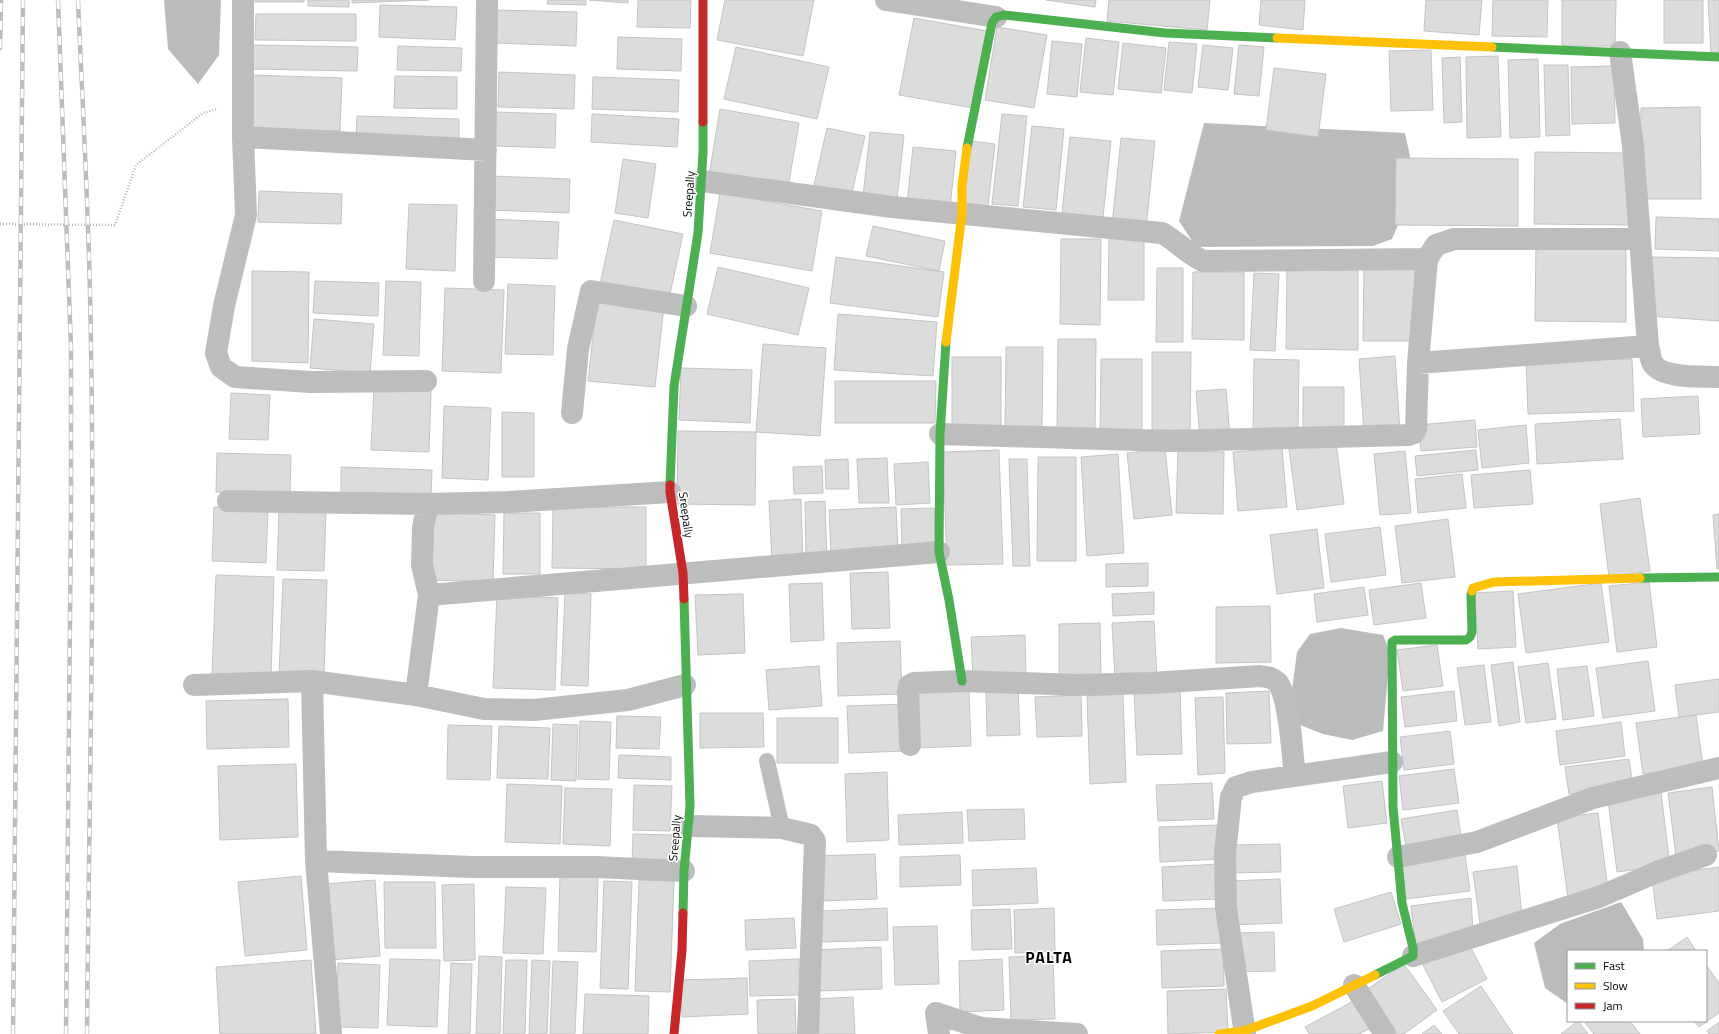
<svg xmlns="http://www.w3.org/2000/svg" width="1719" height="1034" font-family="'Titillium Web',sans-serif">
  <rect width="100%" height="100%" fill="#fff"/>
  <path fill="#bbb" d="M164 0H221L219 55 198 84 168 49Z
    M1204 123 1405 133 1410 156 1409 199 1392 239 1373 246 1196 247 1179 221Z
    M1341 628 1383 635 1390 652 1383 731 1352 740 1323 734 1295 723 1292 690 1297 652 1310 634Z
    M1621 902 1643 939 1644 951H1568V1004L1545 988 1534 943 1560 924Z"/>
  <path fill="#dcdcdc" stroke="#c4c4c4" d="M255 0H304V2H255Z
    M308 0H349V7L308 6Z
    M352 0H429L352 3Z
    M548 0H586V5L547 4Z
    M589 0H628V3Z
    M638 0H691L690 28 637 27Z
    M725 0H814L803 56 717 40Z
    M1046 0H1096L1095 7Z
    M1109 0H1210L1207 30 1107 21Z
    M1261 0H1305L1303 30 1259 25Z
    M1426 0H1482L1479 35 1424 31Z
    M1493 0H1548L1547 37 1492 36Z
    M1562 0H1616L1615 46H1562Z
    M1664 0H1703V43H1664Z
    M1708 0H1719V53H1711Z
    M380 5 457 7 455 40 379 37Z
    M496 10 577 12 576 46 496 43Z
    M256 14H356V41L255 40Z
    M914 18 987 31 973 108 899 95Z
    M997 27 1047 35 1034 108 985 100Z
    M618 37 682 39 681 71 617 69Z
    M1086 38 1119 42 1113 95 1080 92Z
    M1052 41 1082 44 1077 97 1047 94Z
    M1169 42 1197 44 1192 93 1164 90Z
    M1123 43 1166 48 1161 93 1118 89Z
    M253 45 358 47 357 71 252 69Z
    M1203 45 1233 48 1228 90 1198 87Z
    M1239 45 1264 47 1259 96 1234 94Z
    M398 46 462 48 461 71 397 70Z
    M736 47 829 67 817 119 724 99Z
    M1431 50 1433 110 1391 111 1389 51Z
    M1498 56 1501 137 1467 138 1466 57Z
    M1460 57 1462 122 1444 123 1442 58Z
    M1538 59 1540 137 1510 138 1508 60Z
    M1544 65H1568L1570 135 1546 136Z
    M1614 66 1615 123 1572 124 1571 67Z
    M1274 68 1326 74 1318 137 1266 130Z
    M499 72 575 75 574 109 498 107Z
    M252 75 342 78 340 131 250 128Z
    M395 76 457 77V109L394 108Z
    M593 77 679 80 678 112 592 109Z
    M1700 107 1701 199H1640L1641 108Z
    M720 109 799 123 788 188 709 175Z
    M496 112 556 114 555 148 495 146Z
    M592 114 679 119 677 147 591 142Z
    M1002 114 1027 116 1018 206 992 204Z
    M357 116 459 119V141L356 139Z
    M1032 126 1064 129 1056 210 1023 207Z
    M827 128 865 136 852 193 814 185Z
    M870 132 904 135 897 199 863 196Z
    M1070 137 1111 141 1103 217 1062 213Z
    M1121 138 1155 141 1146 228 1112 225Z
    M971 141 995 144 988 206 964 203Z
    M913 147 956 151 950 208 907 203Z
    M1535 152 1630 153 1629 225 1534 224Z
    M1396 158 1518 159V226L1395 225Z
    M623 159 656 164 648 218 615 213Z
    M490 176 570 179 569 213 489 210Z
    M259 191 342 194 341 224 258 222Z
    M720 193 822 211 812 271 710 253Z
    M409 204 457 205 455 271 406 269Z
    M1656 217 1719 219V251L1655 249Z
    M488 219 559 222 557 259 487 257Z
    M614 220 683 234 669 299 600 284Z
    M873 226 945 241 939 271 866 256Z
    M1109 238H1144V300H1108Z
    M1061 239H1101L1100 325 1060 324Z
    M1536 242 1626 243V322L1535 321Z
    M836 257 944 272 938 317 830 303Z
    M1647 257 1719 258V321L1649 316Z
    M1364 263H1415L1414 341H1363Z
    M718 267 809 288 798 335 707 314Z
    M1287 267 1358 268V350L1286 349Z
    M1157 268H1183V342H1156Z
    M252 271 309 272 308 363 252 361Z
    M1193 272H1244V340L1192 339Z
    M1254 273 1279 274 1275 351 1250 350Z
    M315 281 379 283 378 316 313 313Z
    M386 281 421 282 419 356 383 355Z
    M508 284 555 286 553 355 505 354Z
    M445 288 504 290 501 373 442 371Z
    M597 299 664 306 655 387 588 381Z
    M838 314 937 322 933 376 834 370Z
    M314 319 374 324 370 373 310 368Z
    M1058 339H1096L1095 433H1057Z
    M763 344 826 348 820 436 756 432Z
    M1006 347H1043L1042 432 1005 431Z
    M1152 352H1191L1190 430H1152Z
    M1395 356 1400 432 1364 434 1359 359Z
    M952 357H1001V429H952Z
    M1101 359H1142V433H1100Z
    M1254 359 1299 360 1298 435H1253Z
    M1632 359 1634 411 1528 414 1526 361Z
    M681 368 752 370 750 423 679 420Z
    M835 381H936L935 423H835Z
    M1303 387H1344V432H1303Z
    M374 388 431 390 429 452 371 450Z
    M1226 389 1230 437 1200 439 1196 391Z
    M231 393 270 395 268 440 229 439Z
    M1698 396 1700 434 1643 437 1641 399Z
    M444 406 491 408 488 480 442 478Z
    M502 412 534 413V477H502Z
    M1620 419 1623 459 1537 464 1535 424Z
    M1475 420 1477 447 1421 451 1418 425Z
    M1526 425 1529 463 1482 468 1478 430Z
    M678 431 756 432 755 505 677 504Z
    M1336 443 1344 504 1297 510 1289 449Z
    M1282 448 1287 507 1238 511 1233 452Z
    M1165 449 1172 515 1134 519 1127 453Z
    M999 450 1003 564 947 565 943 452Z
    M1476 450 1478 470 1417 476 1415 456Z
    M1178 451 1224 452 1223 514 1176 513Z
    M1405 451 1411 513 1380 515 1374 454Z
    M217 453 291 455 290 494 216 492Z
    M1118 454 1124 553 1087 556 1081 457Z
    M1038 457H1076V561H1037Z
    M887 458 889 503H859L857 459Z
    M848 459 849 489H826L825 460Z
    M1009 459H1027L1030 566H1013Z
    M928 462 930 503 896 505 894 464Z
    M822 466 823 493 794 494 793 467Z
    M341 467 432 470 431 498 341 495Z
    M1530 470 1533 504 1474 508 1471 475Z
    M1462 474 1466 508 1418 513 1415 479Z
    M1640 498 1650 571 1609 577 1600 504Z
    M801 499 803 560 772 561 769 501Z
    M825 501 827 559 806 560 805 502Z
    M214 507 268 509 266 563 212 561Z
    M553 507H646V569L552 568Z
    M896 507 898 551 831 554 829 510Z
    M934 508 936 549 902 550 901 509Z
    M279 511 326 512 324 571 277 570Z
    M433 513 495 515 493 582 431 580Z
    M504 513H540V574H503Z
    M1719 514V569H1717L1713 515Z
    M1448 519 1455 577 1402 583 1395 526Z
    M1380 527 1386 575 1331 582 1325 534Z
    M1317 529 1324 588 1277 594 1270 535Z
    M1148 563V586L1106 587V564Z
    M888 572 890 628 852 629 850 573Z
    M216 575 274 577 271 676 212 674Z
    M283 579 327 580 324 676 279 675Z
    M1649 582 1657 647 1617 652 1609 586Z
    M822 583 824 640 791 642 789 584Z
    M1421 583 1426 618 1374 625 1369 590Z
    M1601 583 1609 642 1526 653 1518 594Z
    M1364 587 1368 615 1317 622 1314 594Z
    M1513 591 1516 647 1478 649 1475 593Z
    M1154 592V614L1113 616 1112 594Z
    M565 593 591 594 588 686 561 685Z
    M743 594 745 653 698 655 695 595Z
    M497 595 558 598 555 690 493 688Z
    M1270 606 1271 662 1216 663V607Z
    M1154 621 1157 678 1115 679 1112 623Z
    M1100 623 1101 680H1059V624Z
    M1025 635 1026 678 973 679 971 637Z
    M900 641 902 694 838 696 837 643Z
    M1437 645 1443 686 1403 691 1397 650Z
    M1648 661 1655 711 1603 718 1596 668Z
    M1513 662 1520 722 1499 726 1491 665Z
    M1548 663 1556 719 1526 723 1518 667Z
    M1484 665 1491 722 1465 725 1457 668Z
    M819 666 822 706 769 710 766 670Z
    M1587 666 1594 716 1563 720 1557 669Z
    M1719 679V712L1679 717 1675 685Z
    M1018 687 1020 735 987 736 986 688Z
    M1180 690 1182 754 1137 755 1134 692Z
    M969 691 971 746 914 748 912 693Z
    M1269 691 1271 743 1227 744 1226 693Z
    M1454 691 1457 721 1405 727 1401 697Z
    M1123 694 1126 782 1090 784 1087 696Z
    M1081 695 1082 736 1037 737 1035 697Z
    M1223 697 1225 773 1198 775 1195 698Z
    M288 699 289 747 207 749 206 701Z
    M905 704 906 751 849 753 847 706Z
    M700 713H763L764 747 700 748Z
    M1696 715 1703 766 1643 774 1636 723Z
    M617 716 661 717 659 749 616 748Z
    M777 718H838V763H777Z
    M580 721 611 722 609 780 578 779Z
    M1621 722 1625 756 1560 765 1556 731Z
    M553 724 578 725 576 781 551 780Z
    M448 725 492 726 490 780 447 779Z
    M499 726 550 728 548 779 497 778Z
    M1450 731 1454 764 1404 770 1400 737Z
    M619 755 671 757V780L618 778Z
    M1629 759 1633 786 1569 794 1565 767Z
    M296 764 298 837 220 840 218 766Z
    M1454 769 1459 803 1403 810 1399 776Z
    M887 772 889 840 847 842 845 774Z
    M1382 781 1387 823 1348 828 1343 786Z
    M1212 783 1214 819 1158 821 1156 785Z
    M507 784 562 786 560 844 505 842Z
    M634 785 672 786 670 831 633 830Z
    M1712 787 1719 851 1676 856 1668 793Z
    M565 788 612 789 610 846 563 844Z
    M1661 793 1670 865 1617 872 1608 800Z
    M1024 809 1025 839 969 841 967 810Z
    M1457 810 1462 842 1407 851 1401 819Z
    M962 812 963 843 899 845 898 815Z
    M1598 813 1608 890 1568 898 1557 818Z
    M1220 825 1221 859 1160 862 1159 827Z
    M633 834 672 835 670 866 632 865Z
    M1280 844 1281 872 1230 873 1229 845Z
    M875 854 877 899 818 901 817 856Z
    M1465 854 1470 891 1406 899 1401 862Z
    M960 855 961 885 900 887V857Z
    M1220 864 1221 899 1163 901 1162 867Z
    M1517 866 1522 916 1481 931 1473 872Z
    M1719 867V911L1657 919 1652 876Z
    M1036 868 1038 903 973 906 972 870Z
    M560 875 598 877 596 952 558 951Z
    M301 876 307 950 245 956 238 882Z
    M1280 879 1282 923 1231 925 1229 881Z
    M375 880 380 956 330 960 325 884Z
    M639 880 674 881 670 992 635 991Z
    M604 881 632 882 628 989 600 988Z
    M384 882H435L436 948H385Z
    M474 884 475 960 444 961 442 885Z
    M506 887 546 888 543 954 503 953Z
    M1391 892 1401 924 1344 942 1334 909Z
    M1471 898 1473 932 1416 946 1411 906Z
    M887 908 888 940 822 942 821 911Z
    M1054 908 1055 951 1015 953 1014 910Z
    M1220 908 1222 943 1157 945 1156 910Z
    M1010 909 1012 949 972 950 971 910Z
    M794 918 796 948 746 950 745 920Z
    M937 926 939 984 895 985 893 927Z
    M1274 932 1275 971 1237 972 1235 933Z
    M1687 937 1696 951H1667Z
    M1468 942 1487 979 1442 1002 1423 965Z
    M881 947 882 989 816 991 815 950Z
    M1223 949 1224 986 1162 988 1161 951Z
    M479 956 502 957 500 1034H476Z
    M1053 956 1055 1019 1011 1020 1009 957Z
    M390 959 440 960 437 1027 387 1025Z
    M799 959 800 995 750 996 749 961Z
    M1002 959 1004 1010 960 1012 959 961Z
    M311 960 316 1034H220L216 967Z
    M506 960H527L525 1034H503Z
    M532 960 550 961 547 1034H529Z
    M553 961 578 962 575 1034H550Z
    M338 963 380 965 378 1028 336 1027Z
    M451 963 472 964 470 1034H448Z
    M1404 964 1437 1010 1404 1034H1392L1362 993Z
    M1706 965 1719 983V1013L1699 1027 1694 1021H1706Z
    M747 978 748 1014 682 1017 681 980Z
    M1481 986 1513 1034H1459L1443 1011Z
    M1226 989 1228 1032 1168 1034 1167 991Z
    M585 994 649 996 648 1034H583Z
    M853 997 855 1034H814L813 999Z
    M795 999 796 1034H758L757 1000Z
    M1357 999 1372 1027 1359 1034H1309L1305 1027Z
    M1578 1021 1588 1034H1561Z
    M1584 1021H1630L1640 1034H1594Z
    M1719 1022V1034H1709L1707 1031Z
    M1434 1025 1442 1034H1422Z"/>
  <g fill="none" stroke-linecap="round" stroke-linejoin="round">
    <path stroke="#b8b8b8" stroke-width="2.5" stroke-dasharray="1 2" stroke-linecap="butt" d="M0 224 115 225 136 165 203 113 217 109"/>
    <path stroke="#bdbdbd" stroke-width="16" d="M767 761 782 828"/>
    <path stroke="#bdbdbd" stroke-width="22" d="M243 0V137L246 215 224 306 216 353 221 367 235 377 311 382 426 381
      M886 0 996 17
      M1620 52 1633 146 1648 346C1650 351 1650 359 1653 364 1663 379 1703 376 1719 377
      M243 137 486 150
      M702 181 892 207 1162 233C1178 242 1186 253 1203 261L1427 259
      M484 281 487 0
      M1418 363 1648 346
      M572 413 578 349 591 291 686 306
      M940 434 1168 441 1408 435 1414 433 1416 429 1418 363 1427 259 1436 245 1454 239H1640
      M228 501 428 504 509 502 670 492
      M429 595 939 552
      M312 681 316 861 331 1034
      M194 685 312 681 416 695 484 709 534 710 628 700 685 685
      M416 695 429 595 422 565 423 527 428 504
      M910 745 908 691 909 686 914 683 962 681 1078 685 1151 683 1260 676C1266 677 1272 677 1277 682 1290 696 1292 755 1295 776
      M689 826 782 828 811 835 815 841 808 1034
      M1398 857 1477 842 1593 798 1719 768
      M316 861 472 867H595L684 871
      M1413 956 1599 897 1657 872 1706 855
      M1354 985 1385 1034
      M939 1034 936 1013 981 1028 1077 1034
      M1245 1034 1226 908 1225 853 1231 797 1236 787 1252 782 1392 762"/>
    <path stroke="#4caf50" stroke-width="9" d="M1492 47 1719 57
      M967 148 992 23 996 17 1004 15 1165 33 1277 38
      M946 342 940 434 939 552 949 600 962 681
      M670 485 674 386 698 233 703 152V122
      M1640 578 1719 577
      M683 913 684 871 690 806 684 599
      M1375 975 1413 956V948L1402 903 1393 807 1392 642 1395 640H1466L1470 637 1472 632 1471 595 1472 591"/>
    <path stroke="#ffc107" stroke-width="9" d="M1277 38 1492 47
      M946 342 962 214V185L967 148
      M1472 591 1473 588 1494 582 1640 578
      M1219 1034 1244 1031 1312 1006 1375 975"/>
    <path stroke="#c62828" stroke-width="9" d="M703 0V122
      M670 485V492L683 573 684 599
      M674 1034 682 950 683 913"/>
    <g stroke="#bdbdbd" stroke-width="4.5">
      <path id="rail" d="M58 0 71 348V511L66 1034
        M78 0C83 116 90 232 91 348 95 577 89 805 87 1034
        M0 48 1 0
        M13 1034 23 0"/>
    </g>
    <use href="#rail" stroke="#fff" stroke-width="3" stroke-dasharray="9" stroke-linecap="butt"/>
  </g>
  <g text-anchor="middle" stroke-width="3" stroke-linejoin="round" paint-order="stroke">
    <g font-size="12" fill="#000" stroke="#fff">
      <text transform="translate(689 194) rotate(-86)" y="4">Sreepally</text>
      <text transform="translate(686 515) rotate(82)" y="4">Sreepally</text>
      <text transform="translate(675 838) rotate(-85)" y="4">Sreepally</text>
    </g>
    <g font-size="16" font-weight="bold" letter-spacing="1" fill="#000" stroke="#fff">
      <text x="1049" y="963">PALTA</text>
    </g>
  </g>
  <rect x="1567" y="950" width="140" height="72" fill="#ffffff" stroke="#999999"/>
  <rect x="1575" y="963" width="20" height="6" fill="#4caf50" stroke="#999999"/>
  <text x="1603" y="970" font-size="12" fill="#000000">Fast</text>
  <rect x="1575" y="983" width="20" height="6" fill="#ffc107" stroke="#999999"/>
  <text x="1603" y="990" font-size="12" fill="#000000">Slow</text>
  <rect x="1575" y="1003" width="20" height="6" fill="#c62828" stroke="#999999"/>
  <text x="1603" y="1010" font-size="12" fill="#000000">Jam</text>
</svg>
